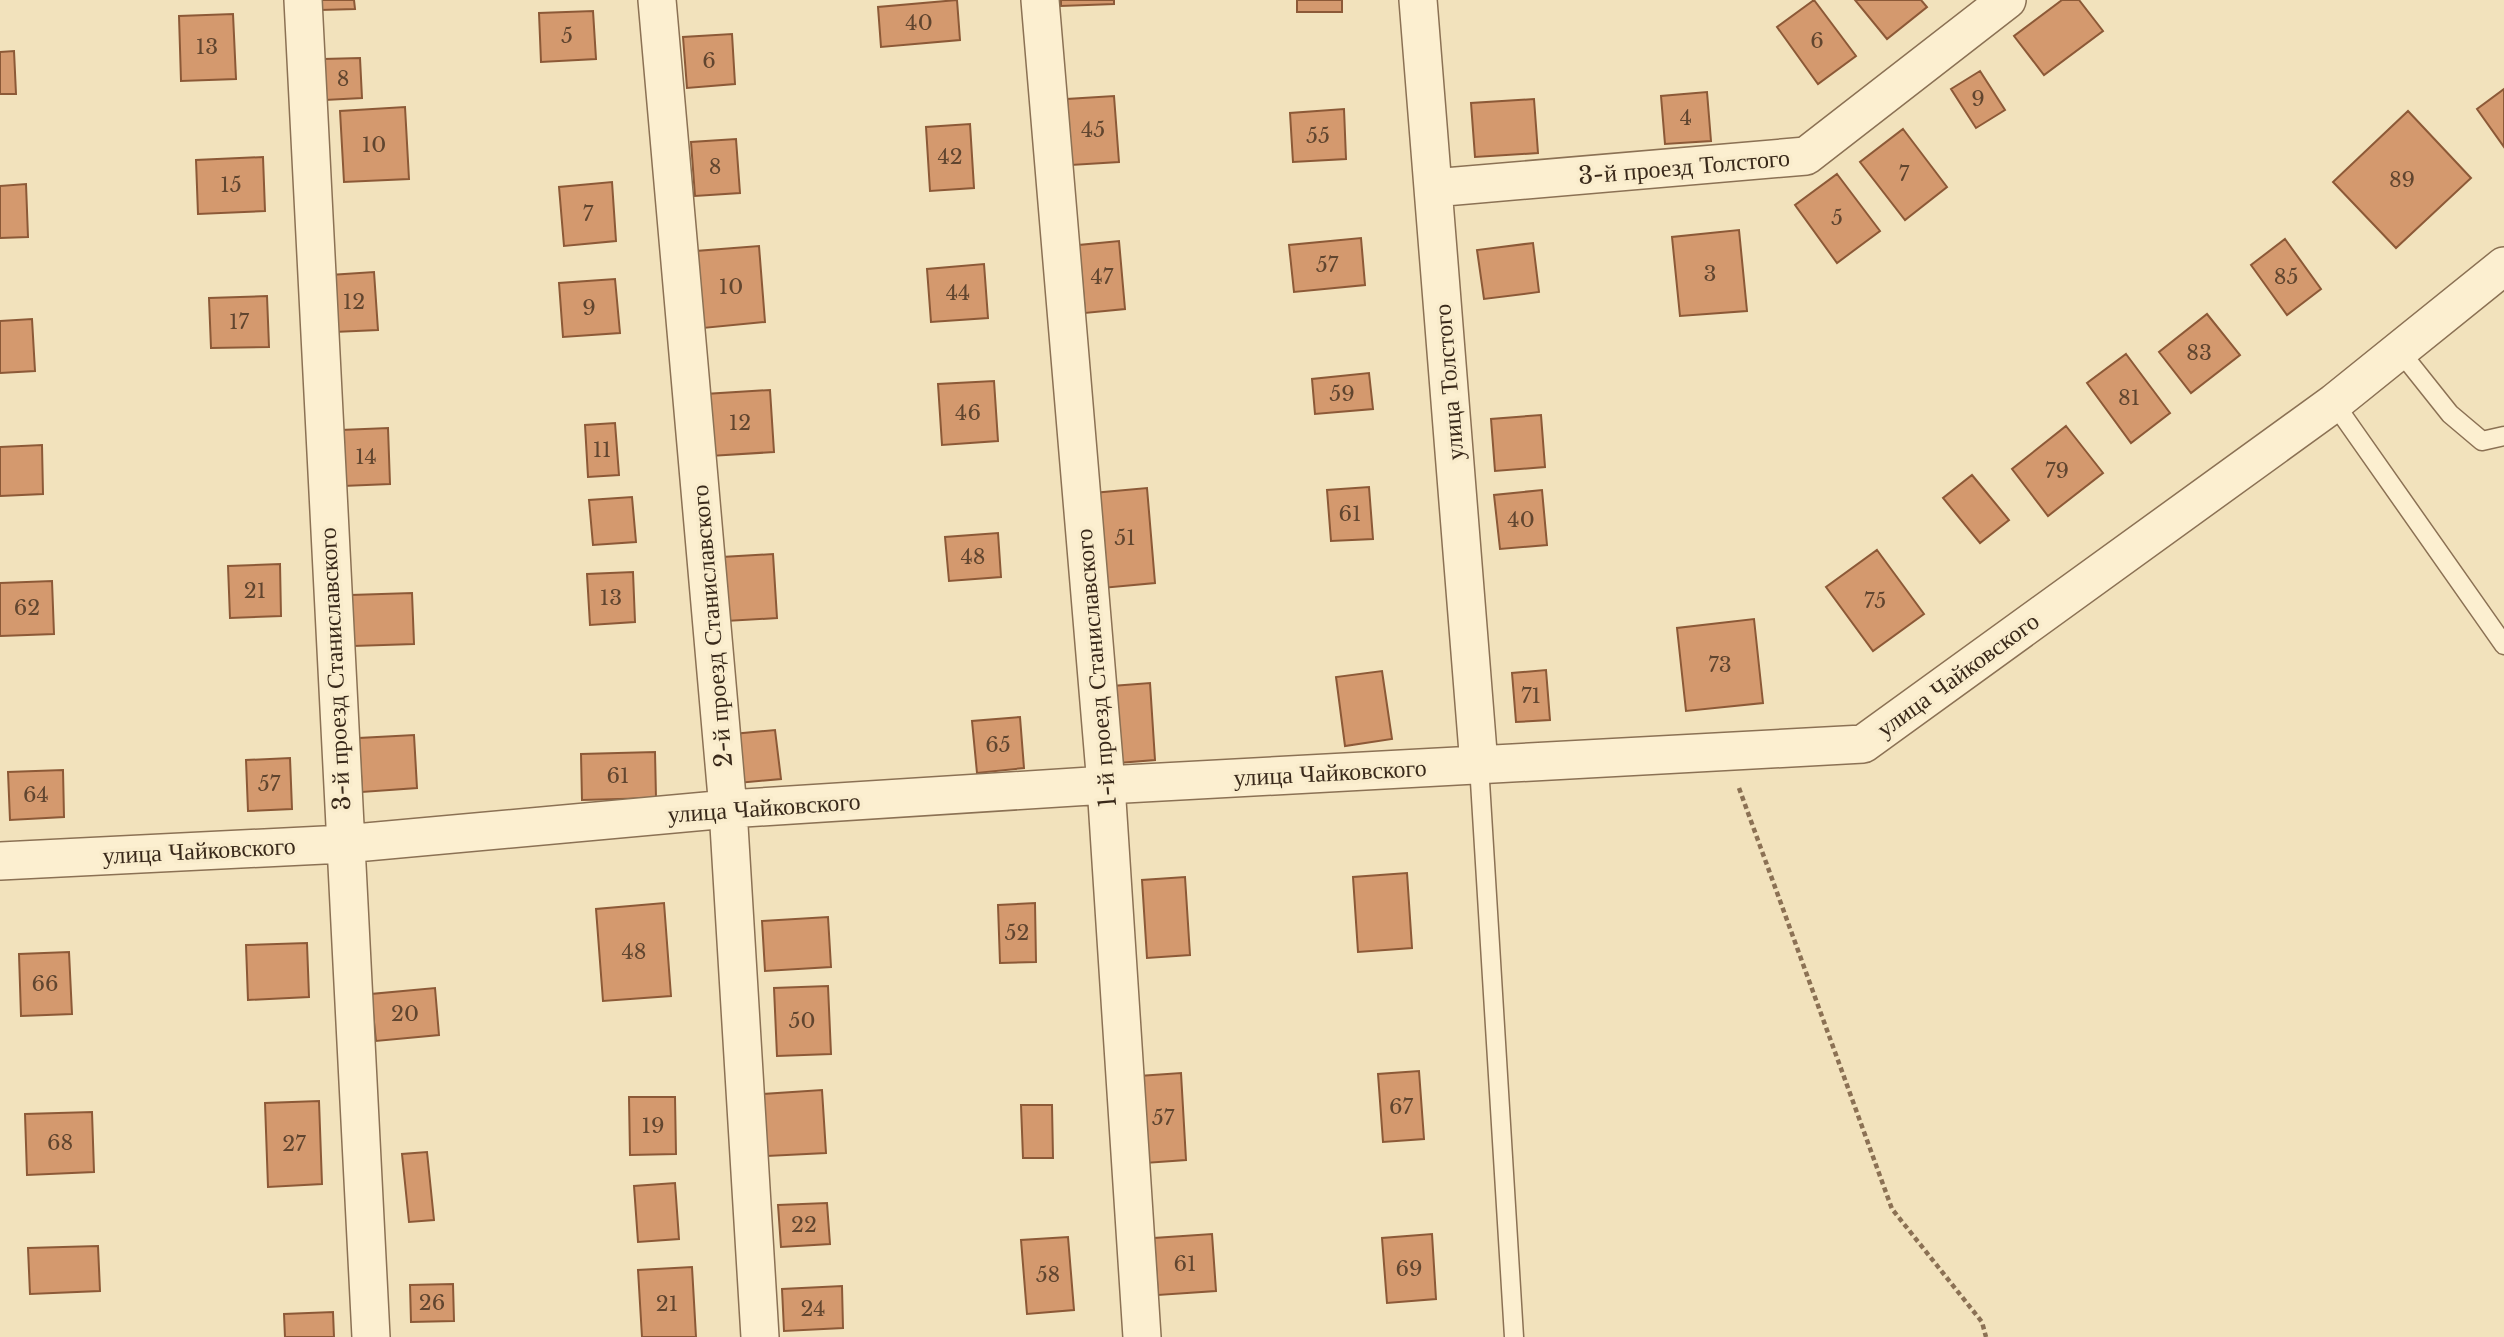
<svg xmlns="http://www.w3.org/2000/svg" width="2504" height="1337" font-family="'Libre Baskerville',serif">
  <rect width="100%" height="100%" fill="#f2e2bc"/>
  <path fill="#d4996e" stroke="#8c5937" stroke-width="2" d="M320 0H354L355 9 320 10Z
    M957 0 960 40 881 47 878 7Z
    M1061 0H1114V4L1061 6Z
    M1297 0H1342V12H1297Z
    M1814 0 1856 56 1818 84 1777 27Z
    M1855 0H1921L1927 7 1887 39Z
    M2062 0H2079L2103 31 2044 75 2014 36Z
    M593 11 596 59 541 62 539 13Z
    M233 14 236 79 181 81 179 16Z
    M732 34 735 84 687 88 683 37Z
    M14 51 16 94H0V52Z
    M360 58 362 98 325 100 323 59Z
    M1980 71 2005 110 1976 128 1951 89Z
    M2504 89V147L2477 109Z
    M1707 92 1711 141 1665 144 1661 96Z
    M1114 96 1119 162 1071 165 1067 99Z
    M1534 99 1538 153 1475 157 1471 103Z
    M405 107 409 179 344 182 340 111Z
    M1344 109 1346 159 1293 162 1290 113Z
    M2408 111 2471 178 2396 248 2333 182Z
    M970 124 974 188 930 191 926 127Z
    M1903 129 1947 187 1905 220 1860 162Z
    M736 139 740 193 695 196 691 142Z
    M263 157 265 211 198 214 196 160Z
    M1837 174 1880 231 1837 263 1795 205Z
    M612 182 616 241 564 246 559 187Z
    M26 184 28 237 0 238V186Z
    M1739 230 1747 311 1680 316 1672 237Z
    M1361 238 1365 285 1294 292 1289 245Z
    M2285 239 2321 289 2287 315 2251 265Z
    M1119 241 1125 309 1085 313 1079 245Z
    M1533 243 1539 292 1484 299 1477 250Z
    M759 246 765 322 703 328 696 251Z
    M984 264 988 318 931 322 927 269Z
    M374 272 378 330 334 332 330 275Z
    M615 279 620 333 563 337 559 283Z
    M267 296 269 347 211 348 209 298Z
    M2207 314 2240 355 2191 393 2159 352Z
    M32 319 35 371 0 373V321Z
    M2126 354 2170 413 2131 443 2087 383Z
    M1369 373 1373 409 1315 414 1312 379Z
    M994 381 998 441 942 445 938 384Z
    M770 390 774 452 710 456 705 394Z
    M1541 415 1545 467 1495 471 1491 419Z
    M615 423 619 475 588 477 585 425Z
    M2066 426 2103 473 2048 516 2012 469Z
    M388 428 390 484 343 486 341 430Z
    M42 445 43 494 0 496V447Z
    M1972 475 2009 520 1980 543 1943 498Z
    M1369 487 1373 539 1331 541 1327 490Z
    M1147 488 1155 583 1102 588 1093 493Z
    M1542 490 1547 545 1500 549 1494 495Z
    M632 497 636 542 593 545 589 500Z
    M998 533 1001 577 949 581 945 537Z
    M1877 550 1924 614 1873 651 1826 587Z
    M773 554 777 618 726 621 722 557Z
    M280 564 281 616 230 618 228 566Z
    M633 572 635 622 590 625 587 574Z
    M52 581 54 634 0 636V583Z
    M412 593 414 644 353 646 351 595Z
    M1754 619 1763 703 1686 711 1677 628Z
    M1546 670 1550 720 1516 722 1512 673Z
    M1382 671 1392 739 1345 746 1336 677Z
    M1150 683 1155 760 1118 763 1112 686Z
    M1020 717 1024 768 977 773 972 721Z
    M775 730 781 779 738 783 733 734Z
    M414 735 417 788 362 792 359 738Z
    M655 752 656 798 582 800 581 754Z
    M290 758 292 809 248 811 246 760Z
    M63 770 64 817 10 820 8 772Z
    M1407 873 1412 948 1358 952 1353 877Z
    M1185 877 1190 955 1147 958 1142 880Z
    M664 903 671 996 603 1001 596 909Z
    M1035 903 1036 962 1000 963 998 905Z
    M828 917 831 967 765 971 762 921Z
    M307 943 309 997 248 1000 246 945Z
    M69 952 72 1014 21 1016 19 954Z
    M828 986 831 1054 777 1056 774 988Z
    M435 988 439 1035 376 1041 371 994Z
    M1419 1071 1424 1139 1383 1142 1378 1074Z
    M1181 1073 1186 1160 1145 1163 1139 1076Z
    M822 1090 826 1153 767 1156 763 1094Z
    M629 1097H675L676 1154 630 1155Z
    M319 1101 322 1184 268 1187 265 1103Z
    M1021 1105H1052L1053 1158H1023Z
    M92 1112 94 1172 27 1175 25 1114Z
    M427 1152 434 1220 409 1222 402 1154Z
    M675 1183 679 1239 638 1242 634 1186Z
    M827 1203 830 1244 781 1247 778 1205Z
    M1212 1234 1216 1291 1158 1295 1154 1238Z
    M1432 1234 1436 1299 1387 1303 1382 1238Z
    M1068 1237 1074 1310 1027 1314 1021 1240Z
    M98 1246 100 1291 30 1294 28 1248Z
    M692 1267 696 1337H642L638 1270Z
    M453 1284 454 1321 411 1322 410 1285Z
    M842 1286 843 1328 784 1331 782 1289Z
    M333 1312 334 1337H285L284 1314Z"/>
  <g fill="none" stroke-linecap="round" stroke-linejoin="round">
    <g stroke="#8b7154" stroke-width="21">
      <path id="service" d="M2399 350 2450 414 2482 441 2504 436
        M2334 403 2504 645
        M1479 765 1514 1337"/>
    </g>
    <g stroke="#8b7154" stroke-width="40">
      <path id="minor" d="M303 0 371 1337
        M657 0 728 809 760 1337
        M1040 0 1106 785 1142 1337
        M1418 0 1479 765
        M1433 188 1806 156 2007 0
        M0 861 344 844 728 809 1106 785 1863 744 2334 403 2504 266"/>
    </g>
    <path stroke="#8b7154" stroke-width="4.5" stroke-dasharray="5 3.5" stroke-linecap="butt" d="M1739 788 1892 1209 1982 1322 1986 1337"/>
    <use href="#service" stroke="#fcefd0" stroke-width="18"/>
    <use href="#minor" stroke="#fcefd0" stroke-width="37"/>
  </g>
  <g text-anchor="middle" stroke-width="7" stroke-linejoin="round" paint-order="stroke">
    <g font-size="21" fill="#60452f">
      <text x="919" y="30">40</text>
      <text x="567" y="43">5</text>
      <text x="1817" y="48">6</text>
      <text x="207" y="54">13</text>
      <text x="709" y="68">6</text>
      <text x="343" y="86">8</text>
      <text x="1978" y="106">9</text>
      <text x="1686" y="125">4</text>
      <text x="1093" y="137">45</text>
      <text x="1318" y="143">55</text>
      <text x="374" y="152">10</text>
      <text x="950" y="164">42</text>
      <text x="715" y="174">8</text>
      <text x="1904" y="181">7</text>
      <text x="2402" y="187">89</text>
      <text x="231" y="192">15</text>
      <text x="588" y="221">7</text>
      <text x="1837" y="225">5</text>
      <text x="1327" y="272">57</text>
      <text x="1710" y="281">3</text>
      <text x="1102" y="284">47</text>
      <text x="2286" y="284">85</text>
      <text x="731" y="294">10</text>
      <text x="958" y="300">44</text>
      <text x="354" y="309">12</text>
      <text x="589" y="315">9</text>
      <text x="239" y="329">17</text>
      <text x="2199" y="360">83</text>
      <text x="1342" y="401">59</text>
      <text x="2129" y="405">81</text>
      <text x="968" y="420">46</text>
      <text x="740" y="430">12</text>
      <text x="602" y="457">11</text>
      <text x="366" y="464">14</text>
      <text x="2057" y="478">79</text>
      <text x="1350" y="521">61</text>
      <text x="1521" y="527">40</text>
      <text x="1125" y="545">51</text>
      <text x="973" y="564">48</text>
      <text x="255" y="598">21</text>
      <text x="611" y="605">13</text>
      <text x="1875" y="608">75</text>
      <text x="27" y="615">62</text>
      <text x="1720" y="672">73</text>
      <text x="1531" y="703">71</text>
      <text x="998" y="752">65</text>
      <text x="618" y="783">61</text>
      <text x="269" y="791">57</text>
      <text x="36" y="802">64</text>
      <text x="1017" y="940">52</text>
      <text x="634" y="959">48</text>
      <text x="45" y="991">66</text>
      <text x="405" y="1021">20</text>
      <text x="802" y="1028">50</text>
      <text x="1401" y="1114">67</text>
      <text x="1163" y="1125">57</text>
      <text x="653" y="1133">19</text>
      <text x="60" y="1150">68</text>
      <text x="294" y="1151">27</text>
      <text x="804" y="1232">22</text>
      <text x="1185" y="1271">61</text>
      <text x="1409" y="1276">69</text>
      <text x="1048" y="1282">58</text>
      <text x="432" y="1310">26</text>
      <text x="667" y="1311">21</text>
      <text x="813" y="1316">24</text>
    </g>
    <g font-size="24" fill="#39291a" stroke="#f9eccc">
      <text transform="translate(1684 167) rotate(-5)" y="8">3-й проезд Толстого</text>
      <text transform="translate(1449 382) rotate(-95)" y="8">улица Толстого</text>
      <text transform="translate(712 626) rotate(-95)" y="8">2-й проезд Станиславского</text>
      <text transform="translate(1096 668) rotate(-95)" y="8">1-й проезд Станиславского</text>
      <text transform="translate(335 669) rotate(-93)" y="8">3-й проезд Станиславского</text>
      <text transform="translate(1958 675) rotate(-36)" y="8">улица Чайковского</text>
      <text transform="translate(1330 773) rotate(-3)" y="8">улица Чайковского</text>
      <text transform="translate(764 808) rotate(-4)" y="8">улица Чайковского</text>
      <text transform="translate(199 851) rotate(-3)" y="8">улица Чайковского</text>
    </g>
  </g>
</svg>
